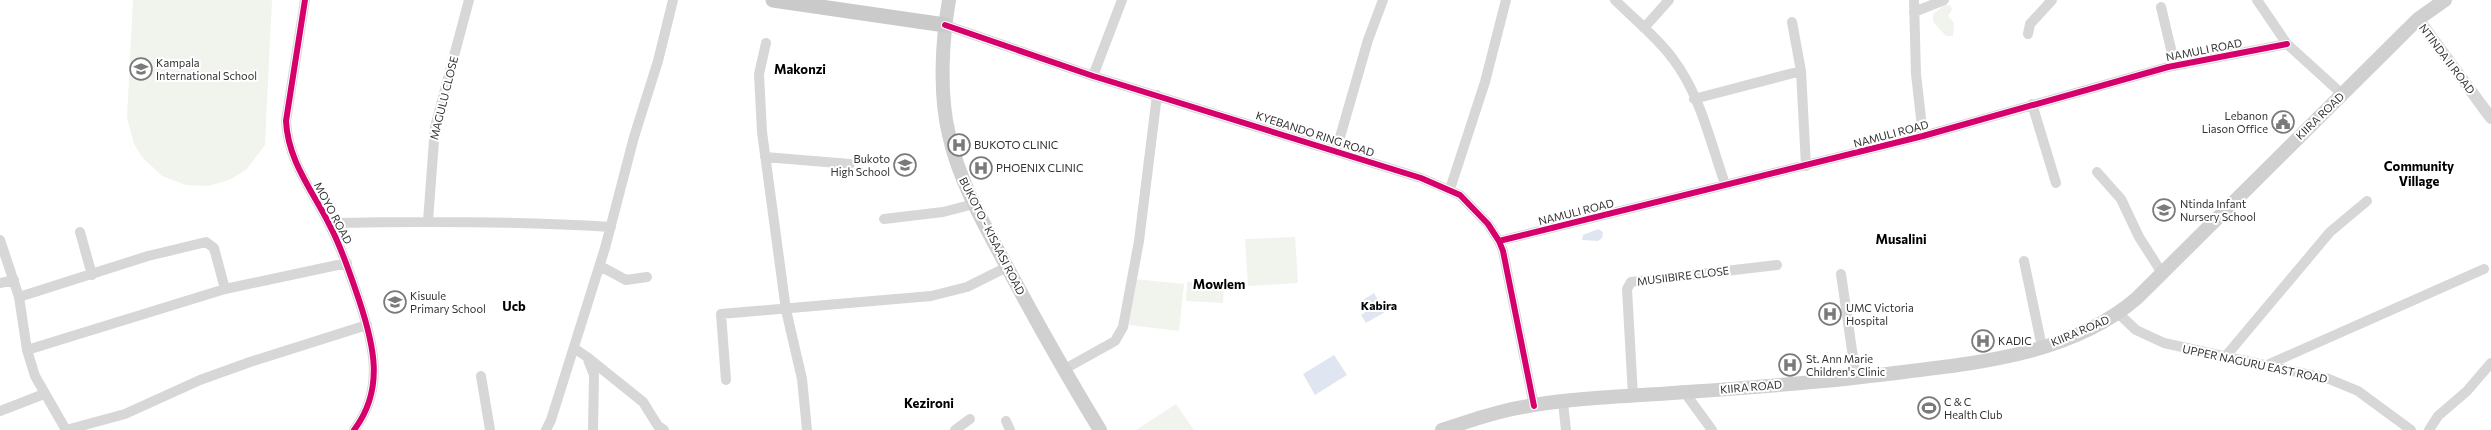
<svg xmlns="http://www.w3.org/2000/svg" width="2491" height="430" font-family="Commissioner,sans-serif">
  <rect width="100%" height="100%" fill="#fff"/>
  <path fill="#f0f4ed" d="M133 0H272L265 145 246 170 229 180 208 186 186 185 162 176 142 157 134 144 127 118Z
    M1945 5H1950L1952 10 1948 16 1954 23 1953 36H1946L1933 22V14Z
    M1295 237 1298 283 1248 286 1245 239Z
    M1134 279 1184 284 1179 331 1129 325Z
    M1187 282 1224 284 1223 303 1186 301Z
    M1176 404 1194 430H1135H1136Z"/>
  <path fill="#dfe6f1" d="M1598 229 1603 232 1602 238 1598 241 1582 240 1583 235Z
    M1374 293 1385 312 1366 323 1361 315 1370 309 1363 300Z
    M1334 355 1347 375 1315 395 1303 374Z"/>
  <g fill="none" stroke-linecap="round" stroke-linejoin="round">
    <path stroke="#d7d7d7" stroke-width="10" d="M305 0 286 121C288 161 312 190 329 224 342 248 350 274 359 300 374 345 385 389 354 430
      M1615 0C1634 19 1657 37 1673 59 1700 94 1711 144 1725 184
      M1914 0 1916 74 1923 136
      M2257 0 2287 44 2342 94
      M2161 7 2175 66
      M1914 12 1944 0
      M1792 22 1801 71 1806 166
      M945 25 1093 76 1421 178 1460 195 1488 224 1499 241 1503 251 1534 406
      M1644 28 1669 0
      M2028 34 2030 24 2052 0
      M766 43 759 74 762 132 786 310 802 379 807 430
      M1093 76 1122 0
      M1694 99 1801 71
      M2032 104 2056 183
      M1336 151 1368 40 1383 0
      M765 157 850 164
      M2097 172 2121 199 2139 237 2162 273
      M1450 189 1485 82 1506 0
      M884 219 943 212 974 204
      M428 221 435 127 469 0
      M329 223C423 221 517 221 611 227
      M80 232 92 275
      M0 240 19 297 27 350 35 376 66 430
      M1499 241 1923 136 2168 67 2287 44
      M2024 261 2042 347
      M600 266 626 280 647 277
      M1841 274 1856 378
      M0 283 14 280
      M19 297 148 256 206 242 214 248 225 289
      M2119 314 2136 330 2164 343 2329 379 2358 391 2411 430
      M574 348 587 357 594 375 593 430
      M27 350 225 289 347 263
      M587 357 643 402 658 426 664 430
      M2225 357 2330 232 2367 201
      M2267 365 2484 269
      M1063 370 1115 341 1123 327 1139 241 1157 95
      M481 376 490 430
      M726 380 721 314 931 296 967 287 1007 267
      M1685 393 1712 430
      M1633 396 1627 289 1631 282 1777 265
      M1563 403 1566 430
      M0 411 44 394
      M1006 421 1010 430
      M66 430 125 414 200 380 250 362 367 325
      M546 430 551 420 605 248 634 137 658 61 673 0
      M955 430 970 419
      M2429 430 2438 416 2467 391 2491 363"/>
    <path stroke="#d7d7d7" stroke-width="12" d="M2418 19 2491 118"/>
    <path stroke="#d0d0d0" stroke-width="14" d="M949 0C942 41 939 94 949 135 959 181 984 224 1006 265 1036 321 1067 376 1100 430
      M1442 430C1463 423 1483 416 1504 411 1563 397 1626 397 1686 392 1761 387 1837 381 1911 371 1988 362 2076 351 2137 298L2418 19 2445 0"/>
    <path stroke="#cacaca" stroke-width="15" d="M773 0 945 25"/>
    <g stroke="#fff" stroke-width="8">
      <path id="cycleway" d="M305 0 286 121C288 161 312 190 329 224 342 248 350 274 359 300 374 345 385 389 354 430
        M945 25 1093 76 1421 178 1460 195 1488 224 1499 241 1503 251 1534 406
        M1499 241 1923 136 2168 67 2287 44"/>
    </g>
    <use href="#cycleway" stroke="#d6006c" stroke-width="6"/>
  </g>
  <defs>
    <g id="school-ring" transform="scale(1.15)"><circle r="9.5" fill="#fff" stroke="#7a7a7a" stroke-width="1.5"/><path d="M0-5L7-2L0 1L-7-2ZM-4 1L0 2.5L4 1V4Q0 6-4 4Z" fill="#7a7a7a"/></g>
    <g id="civic-ring" transform="scale(1.15)"><circle r="9.5" fill="#fff" stroke="#7a7a7a" stroke-width="1.5"/><path d="M-.6-6.5H3V-4.5H.6V-3L4-1V1h2V6H-6V1h2V-1L-.6-3ZM-1.2 2.5V6h2.4V2.5Z" fill="#7a7a7a"/></g>
    <g id="hospital-ring" transform="scale(1.15)"><circle r="9.5" fill="#fff" stroke="#7a7a7a" stroke-width="1.5"/><path d="M-5-5h3v3.5h4V-5h3V5h-3V1.5h-4V5h-3Z" fill="#7a7a7a"/></g>
    <g id="stadium-ring" transform="scale(1.15)"><circle r="9.5" fill="#fff" stroke="#7a7a7a" stroke-width="1.5"/><path d="M0-5a6.5 5 0 1 0 0 10a6.5 5 0 1 0 0-10ZM-3.5-1.8h7v3.6h-7Z" fill="#7a7a7a"/></g>
  </defs>
  <g fill-rule="evenodd">
    <use href="#school-ring" x="141" y="69"/>
    <use href="#civic-ring" x="2283" y="122"/>
    <use href="#hospital-ring" x="959" y="145"/>
    <use href="#school-ring" x="905" y="165"/>
    <use href="#hospital-ring" x="981" y="168"/>
    <use href="#school-ring" x="2164" y="210"/>
    <use href="#school-ring" x="395" y="302"/>
    <use href="#hospital-ring" x="1830" y="314"/>
    <use href="#hospital-ring" x="1983" y="341"/>
    <use href="#hospital-ring" x="1790" y="365"/>
    <use href="#stadium-ring" x="1929" y="408"/>
  </g>
  <g text-anchor="middle" stroke-width="4" stroke-linejoin="round" paint-order="stroke">
    <g font-size="11" fill="#333" stroke="#fff">
      <text transform="translate(2204 50) rotate(-11)" y="4">NAMULI ROAD</text>
      <text transform="translate(2447 59) rotate(53)" y="4">NTINDA II ROAD</text>
      <text transform="translate(444 98) rotate(-76)" y="4">MAGULU CLOSE</text>
      <text transform="translate(2320 116) rotate(-44)" y="4">KIIRA ROAD</text>
      <text transform="translate(1315 134) rotate(18)" y="4">KYEBANDO RING ROAD</text>
      <text transform="translate(1891 134) rotate(-15)" y="4">NAMULI ROAD</text>
      <text transform="translate(1576 212) rotate(-14)" y="4">NAMULI ROAD</text>
      <text transform="translate(333 213) rotate(62)" y="4">MOYO ROAD</text>
      <text transform="translate(992 236) rotate(63)" y="4">BUKOTO - KISAASI ROAD</text>
      <text transform="translate(1683 276) rotate(-7)" y="4">MUSIIBIRE CLOSE</text>
      <text transform="translate(2080 331) rotate(-23)" y="4">KIIRA ROAD</text>
      <text transform="translate(2255 364) rotate(12)" y="4">UPPER NAGURU EAST ROAD</text>
      <text transform="translate(1751 387) rotate(-5)" y="4">KIIRA ROAD</text>
    </g>
    <g font-size="11" fill="#333" stroke="#fff" text-anchor="start">
      <text x="156" y="67">Kampala<tspan x="156" dy="13">International School</tspan></text>
      <text x="2268" y="120" text-anchor="end">Lebanon<tspan x="2268" dy="13">Liason Office</tspan></text>
      <text x="974" y="149">BUKOTO CLINIC</text>
      <text x="890" y="163" text-anchor="end">Bukoto<tspan x="890" dy="13">High School</tspan></text>
      <text x="996" y="172">PHOENIX CLINIC</text>
      <text x="2180" y="208">Ntinda Infant<tspan x="2180" dy="13">Nursery School</tspan></text>
      <text x="410" y="300">Kisuule<tspan x="410" dy="13">Primary School</tspan></text>
      <text x="1846" y="312">UMC Victoria<tspan x="1846" dy="13">Hospital</tspan></text>
      <text x="1998" y="345">KADIC</text>
      <text x="1806" y="363">St. Ann Marie<tspan x="1806" dy="13">Children's Clinic</tspan></text>
      <text x="1944" y="406">C &amp; C<tspan x="1944" dy="13">Health Club</tspan></text>
    </g>
    <g font-size="12" font-weight="bold" fill="#000" stroke="#fff">
      <text x="1379" y="310">Kabira</text>
    </g>
    <g font-size="13" font-weight="bold" fill="#000" stroke="#fff">
      <text x="800" y="74">Makonzi</text>
      <text x="2419" y="171">Community<tspan x="2419" dy="15">Village</tspan></text>
      <text x="1901" y="244">Musalini</text>
      <text x="1219" y="289">Mowlem</text>
      <text x="514" y="311">Ucb</text>
      <text x="929" y="408">Kezironi</text>
    </g>
  </g>
</svg>
